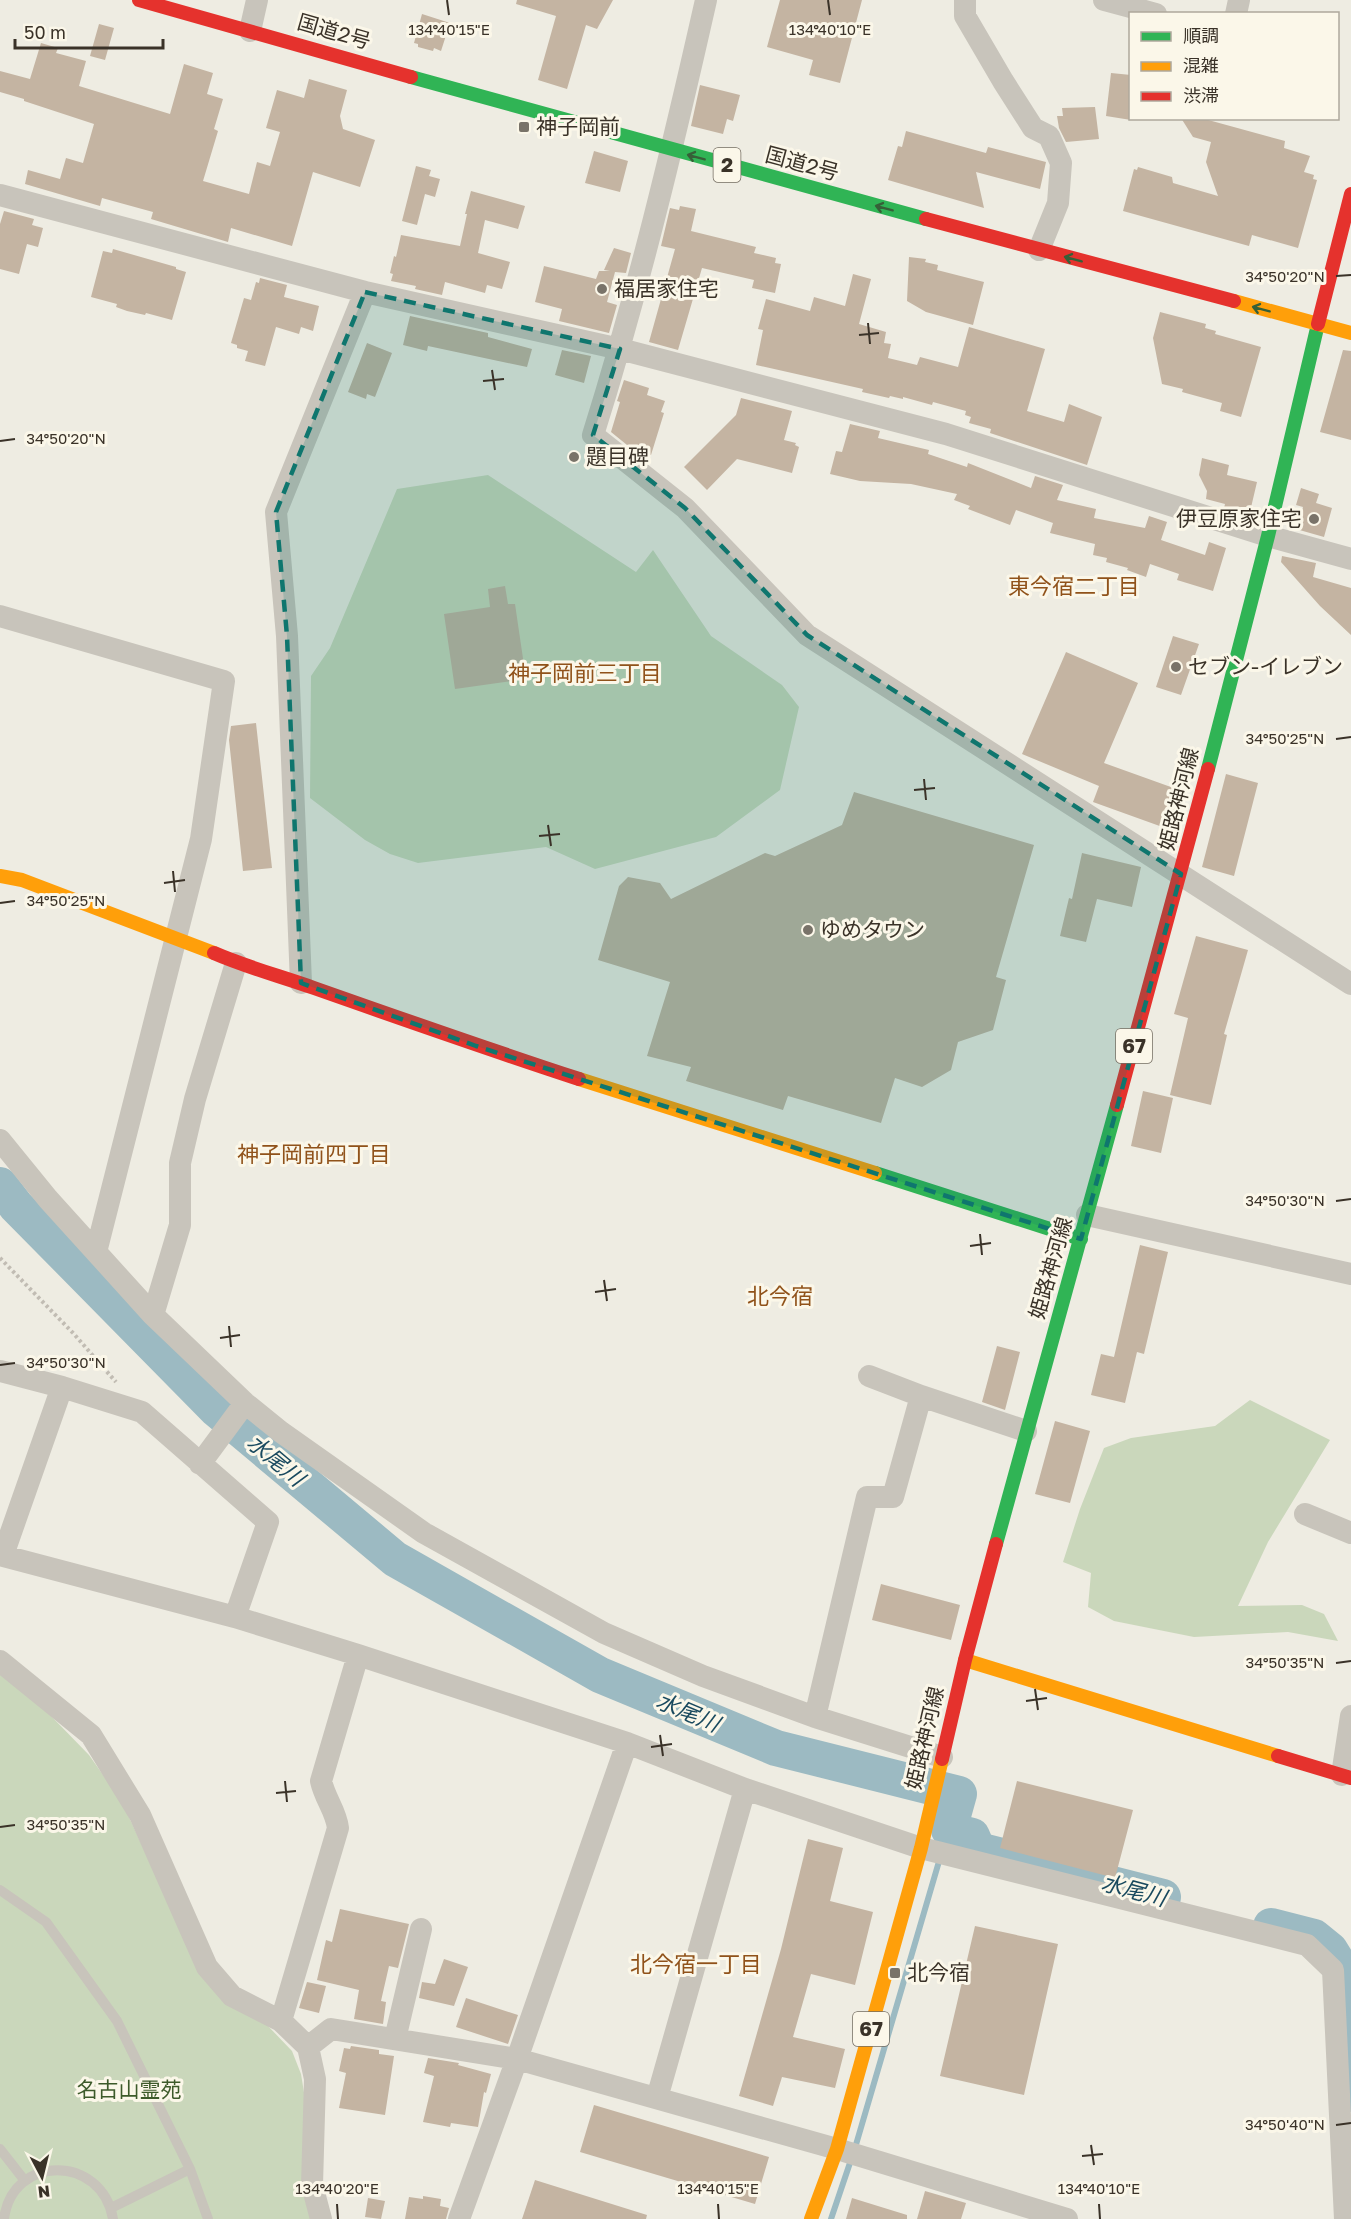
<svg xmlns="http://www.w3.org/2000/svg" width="1351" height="2219" font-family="'Golos Text','Noto Sans JP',sans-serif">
  <rect width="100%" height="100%" fill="#eeece2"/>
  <path fill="#cad7bb" d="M488 475 636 572 653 550 711 636 782 685 799 707 780 790 716 837 595 869 546 847 418 863 390 854 365 840 310 798 311 676 330 648 397 489Z
    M1250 1400 1330 1440 1268 1542 1238 1606 1302 1605 1324 1614 1338 1641 1288 1632 1194 1637 1114 1621 1088 1607 1091 1573 1063 1562 1080 1509 1104 1448 1131 1438 1215 1426Z
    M0 1667 17 1681 89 1755 122 1802 168 1902 268 2026 292 2051 301 2074 307 2111 313 2219H0Z"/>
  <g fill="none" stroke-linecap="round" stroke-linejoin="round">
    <path stroke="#9cbac2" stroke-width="6" d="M943 1848 949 1830
      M831 2219 855 2148 940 1858"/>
    <path stroke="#9cbac2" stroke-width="36" d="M0 1185 16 1206 217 1410 395 1559 600 1675 776 1748 959 1794 949 1830 972 1836 978 1850 1163 1897
      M1271 1926 1314 1937 1330 1950 1338 1963 1344 1983 1351 2094"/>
  </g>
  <path fill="#c4b4a2" d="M517 0H613L597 29 586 25 567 89 538 80 556 16 516 4Z
    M780 0H862L840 83 809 75 813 60 767 47Z
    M422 14 450 23 441 51 434 48 433 51 418 47V44L414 43Z
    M99 24 114 28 105 60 90 56Z
    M41 43 58 48 56 53 86 61 79 86 170 114 184 64 213 73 207 94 223 99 214 129 218 131 203 181 249 194 257 162 270 166 280 132 266 128 277 90 304 98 309 79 347 90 340 116 343 129 375 140 360 187 313 172 292 246 231 228 228 242 151 219 153 212 102 198 100 206 25 184 28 170 60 179 66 158 83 163 94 124 24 101V99L0 92V71L30 79Z
    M1111 73 1131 75V120L1106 116Z
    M700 85 740 95 733 121 727 119 723 134 691 126Z
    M1095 107 1099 139 1066 142 1059 128 1057 116H1063L1062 108Z
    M1181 118H1201L1285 141 1284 148 1310 156 1304 172 1314 175 1313 179 1317 180 1298 248 1252 235 1249 246 1123 211 1134 169 1137 170 1138 167 1172 177 1173 183 1218 196 1206 162 1211 142 1193 137Z
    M906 131 986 153 988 147 1046 162 1040 189 976 172 984 208 888 180 898 146 902 147Z
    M594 151 628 161 620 192 585 183Z
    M416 166 431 170 429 176 440 179 435 197 425 194 417 225 402 221Z
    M471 191 525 206 518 229 485 220 478 253 510 262 502 289 487 285 485 293 445 282 442 295 415 289 416 286 391 281 393 274 390 273 394 256 396 257 401 235 460 246 467 214H465Z
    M680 206 696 209 691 231 756 247 754 253 776 258 775 263 781 264 775 293 752 288 754 280 702 268 678 350 649 342 675 249 661 246 670 208 679 210Z
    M4 211 34 219 32 225 43 228 38 247 27 244 19 274 0 269V224Z
    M614 248 631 253 626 273 615 272 607 302 617 305 609 333 559 321 562 309 535 302 544 266 596 279 599 271H610L604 270Z
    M113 249 176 267V269L186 272 172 320 146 313 145 315 127 311 116 307 117 304 91 297 103 251 112 253Z
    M909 257 926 259 925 262 938 265 937 270 984 282 973 325 926 312 907 301Z
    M853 274 871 279 859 324 886 332 884 343 891 344 888 358 917 365 920 357 958 367 969 327 1045 349 1027 411 1064 422 1069 404 1102 417 1087 465 990 433 991 429 969 423 971 417 965 415 966 411 933 402 932 405 903 397V399L890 396 889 398 862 392 863 389 756 365 763 330 758 329 766 299 810 311 814 297 845 306Z
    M260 278 287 285 284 297 319 306 313 331 301 327 299 334 276 327 265 366 245 361 248 351 237 348V345L231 343 244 298 251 300 256 282 259 283Z
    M1160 312 1206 324 1205 328 1216 331 1215 334 1261 347 1241 417 1220 411 1222 403 1182 392 1183 389 1162 384 1153 338Z
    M410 316 488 333V337L532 349 527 367 428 346 427 351 403 345Z
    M367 343 392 353 375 397 367 394 366 399 348 392Z
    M562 350 591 356 584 383 555 375Z
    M1343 350 1351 351V440L1320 432Z
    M624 380 649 388 647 395 665 401 661 412 664 413 651 455 632 449 611 432 620 402 617 401Z
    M741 398 792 411 784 440 796 443 795 445 799 447 792 473 737 459 707 490 684 467 736 415Z
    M850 424 880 431 878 438 929 450 928 454 967 467 968 463 1031 488 1035 476 1063 485 1057 500 1096 509 1094 518 1145 528 1149 516 1167 522 1161 540 1205 555 1209 542 1226 548 1213 591 1177 580 1179 574 1150 564 1146 577 1127 570 1128 568 1106 562 1107 558 1093 555 1095 544 1050 533 1053 523 1016 510 1010 525 968 509 970 506 954 500 957 494 911 484 860 481 830 474 836 451 842 452Z
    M1202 458 1229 465 1227 475 1257 482 1249 516 1224 508 1225 504 1206 499 1207 491 1199 475Z
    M1301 488 1319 494 1316 503 1332 508 1324 537 1296 529 1303 507 1296 505Z
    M1282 556 1316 563 1313 577 1351 588V635L1320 606 1281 562Z
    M505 586 508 604H515L526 679 455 689 444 614 490 607 488 589Z
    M1173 636 1199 644 1181 695 1156 687Z
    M1066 652 1138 683 1104 763 1182 791 1168 829 1093 802 1099 786 1022 754Z
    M256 723 272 868 243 871 229 740 231 726Z
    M1226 774 1258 783 1234 876 1202 867Z
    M854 792 1034 845 996 977 1006 980 993 1030 958 1042 951 1070 922 1087 895 1078 881 1123 788 1096 783 1110 686 1081 691 1067 647 1056 670 982 598 960 619 886 628 877 660 883 671 899 765 853 775 856 842 825Z
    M1082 853 1141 867 1132 907 1097 899 1086 942 1060 936 1069 898 1072 899Z
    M1196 936 1248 950 1224 1034 1227 1035 1211 1105 1170 1095 1188 1018 1174 1014Z
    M1143 1091 1173 1098 1161 1153 1131 1146Z
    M1140 1245 1168 1252 1144 1354 1137 1352 1125 1403 1091 1395 1101 1354 1114 1357Z
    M997 1346 1020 1352 1005 1410 982 1402Z
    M1055 1421 1090 1431 1070 1503 1035 1494Z
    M881 1584 960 1605 951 1640 872 1620Z
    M1017 1781 1133 1810 1115 1878 1000 1848Z
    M808 1839 843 1848 830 1901 873 1912 855 1985 811 1974 793 2037 845 2049 835 2088 782 2077 773 2106 739 2096 781 1949Z
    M340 1909 409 1924 398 1968 389 1966 381 2001 386 2002 383 2024 354 2019 359 1990 317 1980 326 1940 332 1942Z
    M975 1926 1058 1944 1024 2095 940 2076Z
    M444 1959 468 1967 454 2006 419 1998 422 1982 435 1984Z
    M307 1982 326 1986 319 2013 299 2008Z
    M466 1998 518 2015 508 2044 456 2027Z
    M351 2046 379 2050V2054L394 2056 385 2115 339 2108 346 2073 339 2071 344 2048 350 2049Z
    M428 2058 459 2063 458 2065 491 2074 486 2093 484 2092 478 2127 451 2123 450 2127 423 2122 434 2076 424 2073Z
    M594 2105 769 2157 755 2204 580 2152Z
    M535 2180 647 2215 646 2219H522Z
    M925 2191 966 2203 961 2219H917Z
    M423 2196 441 2199 440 2206 449 2208 446 2219H405L409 2197 423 2199Z
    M368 2198 385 2201 381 2219 365 2217Z
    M852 2198 907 2215V2219H846Z"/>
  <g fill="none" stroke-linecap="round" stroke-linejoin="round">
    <path stroke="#c1bcb3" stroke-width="4" stroke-dasharray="3 3" stroke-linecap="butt" d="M0 1258 74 1334 116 1382"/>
    <path stroke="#c8c4bb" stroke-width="10" d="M0 1890 46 1922 117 2021 190 2169 208 2219
      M0 2149 25 2181
      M111 2208 190 2169
      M4 2219C12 2154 102 2154 113 2219"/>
    <path stroke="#c8c4bb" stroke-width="22" d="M706 0C673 146 638 292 593 435L685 508 807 635 1351 984
      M965 0V16L1003 81 1033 128 1049 136 1061 163 1058 203 1039 250
      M1104 0 1156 14
      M1236 14 1239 0
      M250 31 257 0
      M0 195 365 292 620 349 946 434 1268 536 1351 559
      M0 616 224 681 201 839 96 1252
      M301 983 287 636 276 512 365 292
      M0 1140 48 1199 153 1315 245 1403 281 1432 424 1533 604 1633 703 1676 815 1717 942 1757
      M1087 1215 1351 1274
      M153 1315 180 1225V1163L195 1099 236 963
      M0 1371 62 1387 142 1412 268 1522 235 1617
      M869 1376 921 1396
      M200 1464 245 1403
      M1305 1514 1351 1533
      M0 1555 235 1617 358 1655 627 1743 745 1789 921 1848 1307 1945 1333 1970 1345 2219
      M3 1555 62 1387
      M0 1661 91 1735 140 1815 207 1967 232 1996 281 2021 308 2047 315 2079 312 2185 321 2219
      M815 1717 867 1497H893L921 1396 1026 1431
      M1342 1775 1351 1716
      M281 2021 338 1828C336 1811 325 1799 321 1781L358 1655
      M395 2039 421 1929
      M308 2047 331 2029 517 2059 837 2149 1067 2219
      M657 2098 745 1789
      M459 2219 517 2059 627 1743"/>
    <path stroke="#30b455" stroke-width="14" d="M411 77 926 219
      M1208 769 1268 536 1318 324
      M875 1173 1081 1239
      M996 1544 1117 1105"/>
    <path stroke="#ff9f0a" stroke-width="14" d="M1234 301 1351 333
      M0 876 22 880 214 953
      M579 1079 875 1173
      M965 1660 1278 1756
      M811 2219 837 2149 921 1848 942 1759"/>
    <path stroke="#e5322d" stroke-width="14" d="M139 0 411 77
      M926 219 1234 301
      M1318 324 1351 194
      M214 953C246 967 280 976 314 988 402 1019 490 1050 579 1079
      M1117 1105 1208 769
      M1278 1756 1351 1778
      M942 1759 965 1660 996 1544"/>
  </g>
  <defs><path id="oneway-shaft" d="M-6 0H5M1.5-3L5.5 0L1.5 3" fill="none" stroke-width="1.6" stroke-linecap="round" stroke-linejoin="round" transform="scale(1.5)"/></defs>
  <g stroke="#366038">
    <use href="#oneway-shaft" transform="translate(696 157) rotate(-165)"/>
    <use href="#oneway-shaft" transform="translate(884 208) rotate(-165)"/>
    <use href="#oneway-shaft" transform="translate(1073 259) rotate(-165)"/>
    <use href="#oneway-shaft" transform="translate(1261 309) rotate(-165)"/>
  </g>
  <path fill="#0f766e" fill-opacity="0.2" stroke="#0f766e" stroke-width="4.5" stroke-dasharray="12 8" stroke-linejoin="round" d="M365 292 620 349 593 435 685 508 807 635 1181 874 1081 1239 476 1046 301 983 287 636 276 512Z"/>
  <path fill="none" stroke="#3a3228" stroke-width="2" d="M447 0 449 15M828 0 830 15M1336 276 1351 275M868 323 870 344M859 335 879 333M492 370 495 390M483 381 504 379M0 441 15 439M1336 739 1351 737M924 779 926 800M914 790 935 788M548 825 551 846M539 836 560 834M173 871 175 892M164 883 185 880M0 903 15 901M1336 1201 1351 1199M980 1234 982 1255M970 1246 991 1243M604 1280 607 1301M595 1292 616 1289M229 1326 231 1347M220 1338 240 1335M0 1365 15 1363M1336 1663 1351 1661M1035 1689 1038 1710M1026 1701 1047 1698M660 1735 663 1756M651 1747 672 1744M285 1781 287 1802M276 1793 296 1791M0 1827 15 1825M1336 2125 1351 2123M1091 2145 1094 2165M1082 2156 1103 2154M337 2204 338 2219M718 2204 719 2219M1099 2204 1100 2219"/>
  <g fill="#797369" stroke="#fbf7e9" stroke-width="2">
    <rect x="518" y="121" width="12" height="12" rx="3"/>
    <circle cx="602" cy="289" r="6"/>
    <circle cx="574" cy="457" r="6"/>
    <circle cx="1314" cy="519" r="6"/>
    <circle cx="1176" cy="667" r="6"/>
    <circle cx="808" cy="930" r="6"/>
    <rect x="889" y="1967" width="12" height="12" rx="3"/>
  </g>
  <g text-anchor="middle" stroke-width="6" stroke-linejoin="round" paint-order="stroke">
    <g fill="#fbf7e9" stroke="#746d62" stroke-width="1.5">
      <rect x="713.5" y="148" width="27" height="34" rx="4.5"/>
      <rect x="1116" y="1029" width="36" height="34" rx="4.5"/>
      <rect x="853" y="2012" width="36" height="34" rx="4.5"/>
    </g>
    <g font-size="20" font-weight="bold" fill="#3a3228">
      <text x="727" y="172">2</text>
      <text x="1134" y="1053">67</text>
      <text x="871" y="2036">67</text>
    </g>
    <g font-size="21" fill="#3a3228" stroke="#fbf7e9">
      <text transform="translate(334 32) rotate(16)" y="7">国道2号</text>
      <text transform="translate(802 164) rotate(15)" y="7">国道2号</text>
      <text transform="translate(1179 799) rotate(-76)" y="7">姫路神河線</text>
      <text transform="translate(1051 1268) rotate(-74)" y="7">姫路神河線</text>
      <text transform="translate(925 1738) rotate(-77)" y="7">姫路神河線</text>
    </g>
    <g font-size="21" fill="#3a3228" stroke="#fbf7e9" text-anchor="start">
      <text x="536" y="134">神子岡前</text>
      <text x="614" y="296">福居家住宅</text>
      <text x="586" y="464">題目碑</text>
      <text x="1302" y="526" text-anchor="end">伊豆原家住宅</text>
      <text x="1188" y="674">セブン-イレブン</text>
      <text x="820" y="937">ゆめタウン</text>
      <text x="907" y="1980">北今宿</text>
    </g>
    <g font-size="21" fill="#3d5a2a" stroke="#fbf7e9">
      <text x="129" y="2097">名古山霊苑</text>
    </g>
    <g font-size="22" fill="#90521a" stroke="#fbf7e9">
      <text x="1074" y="594">東今宿二丁目</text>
      <text x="585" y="681">神子岡前三丁目</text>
      <text x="314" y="1162">神子岡前四丁目</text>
      <text x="780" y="1304">北今宿</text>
      <text x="696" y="1972">北今宿一丁目</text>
    </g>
    <g font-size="22" font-style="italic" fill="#1a4a5f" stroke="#fbf7e9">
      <text transform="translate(276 1460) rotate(40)" y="8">水尾川</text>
      <text transform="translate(688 1712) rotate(23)" y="8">水尾川</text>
      <text transform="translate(1134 1890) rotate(15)" y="8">水尾川</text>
    </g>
  </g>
  <g font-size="15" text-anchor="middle" fill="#3a3228" stroke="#fbf7e9" stroke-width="6" stroke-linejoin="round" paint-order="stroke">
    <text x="449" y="35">134°40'15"E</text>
    <text x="830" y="35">134°40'10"E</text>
    <text x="1285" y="282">34°50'20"N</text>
    <text x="66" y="444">34°50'20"N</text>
    <text x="1285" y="744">34°50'25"N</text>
    <text x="66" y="906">34°50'25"N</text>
    <text x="1285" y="1206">34°50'30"N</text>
    <text x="66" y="1368">34°50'30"N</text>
    <text x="1285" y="1668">34°50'35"N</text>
    <text x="66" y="1830">34°50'35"N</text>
    <text x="1285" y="2130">34°50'40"N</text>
    <text x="337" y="2194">134°40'20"E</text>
    <text x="718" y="2194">134°40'15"E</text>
    <text x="1099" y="2194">134°40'10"E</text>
  </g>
  <rect x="1129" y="12" width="210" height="108" fill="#fbf7e9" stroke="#aea89c" stroke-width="1.5"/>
  <rect x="1141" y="32" width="30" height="9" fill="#30b455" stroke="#aea89c" stroke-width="1.5"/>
  <text x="1183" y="42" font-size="18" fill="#3a3228">順調</text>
  <rect x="1141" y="62" width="30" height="9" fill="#ff9f0a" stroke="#aea89c" stroke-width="1.5"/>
  <text x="1183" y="72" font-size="18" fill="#3a3228">混雑</text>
  <rect x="1141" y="92" width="30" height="9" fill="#e5322d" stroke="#aea89c" stroke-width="1.5"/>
  <text x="1183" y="102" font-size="18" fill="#3a3228">渋滞</text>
  <g transform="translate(42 2177) rotate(173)" stroke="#fbf7e9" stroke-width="4.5" paint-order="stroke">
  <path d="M0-4.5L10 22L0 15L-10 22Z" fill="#3a3228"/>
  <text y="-9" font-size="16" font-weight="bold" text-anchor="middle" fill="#3a3228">N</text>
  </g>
  <path d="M15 39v9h148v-9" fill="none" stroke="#3a3228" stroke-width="3"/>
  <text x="24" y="39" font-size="18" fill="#3a3228" stroke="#fbf7e9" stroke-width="4.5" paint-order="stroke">50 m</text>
</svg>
